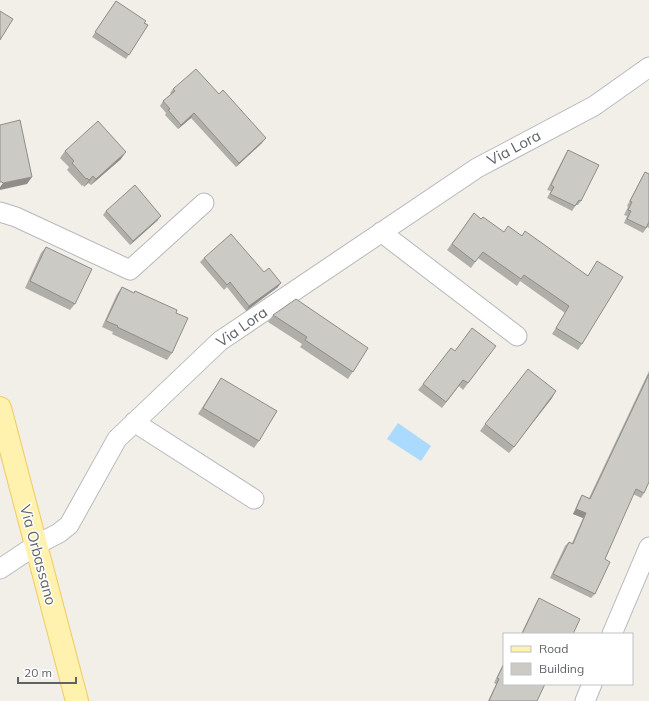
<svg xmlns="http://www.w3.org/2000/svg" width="649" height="701" font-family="Mulish,sans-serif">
  <rect width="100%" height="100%" fill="#f1efe8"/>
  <path fill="#aadaff" d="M398 423 431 446 421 461 387 439Z"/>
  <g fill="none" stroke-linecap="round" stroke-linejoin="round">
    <g stroke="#b5b8bc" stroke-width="21">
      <path id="minor" d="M0 212 16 217 130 270 204 203
        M381 232 517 336
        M134 422 254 499
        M0 569 36 545 59 533 69 525 117 439 220 341 477 168 594 106 649 67
        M612 634 649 547
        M585 701 592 684"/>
    </g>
    <g stroke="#f2c960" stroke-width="24">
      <path id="major" d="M0 408 77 701"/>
    </g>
    <use href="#minor" stroke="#fff" stroke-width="19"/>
    <use href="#major" stroke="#fff2af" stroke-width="22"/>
  </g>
  <path fill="#afaea9" d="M116 1 148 25 126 59 92 37Z
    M173 89 262 143 236 167 191 118 178 129 165 115 166 113 160 106 163 101 171 94 170 93Z
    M568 150 581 201 578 205H576L572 211 547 198 551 191 547 190 565 155Z
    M65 151 121 159 91 185 88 183 84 187 83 185 82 186 67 170 69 167 60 158Z
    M645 172 649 174V228L647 227 643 233 624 223 627 216 624 215 628 207 627 206 642 177Z
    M106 211 158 220 130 245 103 215Z
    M474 213 481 219 504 232 522 236 588 276 597 261 582 344 578 350 552 334 565 313 520 281 517 286 478 258 471 268 447 250Z
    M46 247 75 304 70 310 25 288 41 253Z
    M204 258 278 287 246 311 227 287 224 290 200 262Z
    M122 287 134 293 135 291 176 313 172 353 167 360 112 334 113 332 102 327 117 294Z
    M273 315 368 348 348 379 300 347 302 344 268 322Z
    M455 351 491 353 463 390 459 386 442 408 418 390 423 384Z
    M649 371V482L644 493 641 498 633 494 605 559 595 594 591 598 550 578 565 546 569 542 572 543 583 518 573 514 579 500 582 495 589 498Z
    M221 378 259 441 254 448 198 414Z
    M552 398 509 453 480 431 485 424Z
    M539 598 573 634H521L536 603Z
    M504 662V684L537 701H488L496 684 494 683Z"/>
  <path fill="#8f8d8a" d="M194 113 191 118 178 129 181 125Z
    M266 138 262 143 236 167 239 163Z
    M126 152 121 159 91 185 96 179Z
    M93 176 88 183 84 187 89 180Z
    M32 177 27 184 0 190V187L3 183Z
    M161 216 158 220 130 245 133 241Z
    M281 283 278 287 246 311 249 306Z
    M556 391 552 398 509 453 514 447Z
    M576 509 586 513 583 518 573 514Z"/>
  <path fill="#cccac5" stroke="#8f8d8a" d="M116 1 146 21 144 23 148 25 129 55 95 32Z
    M0 11 13 19 0 40Z
    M196 69 219 94 223 90 266 138 239 163 194 113 181 125 168 110 170 109 163 101 175 91 173 89Z
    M20 120 32 177 3 183 2 182H0V125Z
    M98 121 126 152 96 179 93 176 89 180 87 178 86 179 72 163 74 161 65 151Z
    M568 150 599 165 581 201 579 200 575 206 550 194 554 187 551 185Z
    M645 172 649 174V222L646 228 627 219 631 211 628 210 632 202 630 201Z
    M135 185 161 216 133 241 106 211Z
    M474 213 481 219 483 217 504 232 508 226 522 236 525 231 588 276 597 261 623 277 582 344 556 328 569 306 524 275 521 279 483 252 475 262 452 244Z
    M231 234 264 272 269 268 281 283 249 306 230 282 227 285 204 258Z
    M46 247 92 269 75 304 30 281Z
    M122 287 134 293 135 291 177 310 176 313 188 318 172 353 117 327 118 326 106 321Z
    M296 299 368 348 353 372 305 340 307 337 273 315Z
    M472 328 496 346 468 383 463 380 446 402 423 384 451 348 455 351Z
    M528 369 556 391 514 447 485 424Z
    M649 374V482L644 493 636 489 605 559 610 562 595 594 553 574 569 542 573 544 586 513 576 509 582 495 590 499Z
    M221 378 277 411 259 441 203 408Z
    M539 598 580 619 573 634H522Z
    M504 664V684H545L537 701H489L499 679 497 678Z"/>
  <g text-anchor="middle" stroke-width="3" stroke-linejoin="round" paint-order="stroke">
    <g font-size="15" fill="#5f6368" stroke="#fff">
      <text transform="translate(514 148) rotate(-28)" y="5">Via Lora</text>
      <text transform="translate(242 327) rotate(-35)" y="5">Via Lora</text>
      <text transform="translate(38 555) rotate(75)" y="5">Via Orbassano</text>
    </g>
  </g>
  <rect x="503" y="633" width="130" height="52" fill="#ffffff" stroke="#bfc1c3"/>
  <rect x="511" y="646" width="20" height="6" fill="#fff2af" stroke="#bfc1c3"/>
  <text x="539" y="653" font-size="12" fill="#5f6368">Road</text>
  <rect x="511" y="663" width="20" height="12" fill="#cccac5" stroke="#bfc1c3"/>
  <text x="539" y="673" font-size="12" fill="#5f6368">Building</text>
  <path d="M18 677v6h58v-6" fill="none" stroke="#5f6368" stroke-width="2"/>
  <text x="24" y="677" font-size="12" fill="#5f6368" stroke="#ffffff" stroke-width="3" paint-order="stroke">20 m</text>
</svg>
